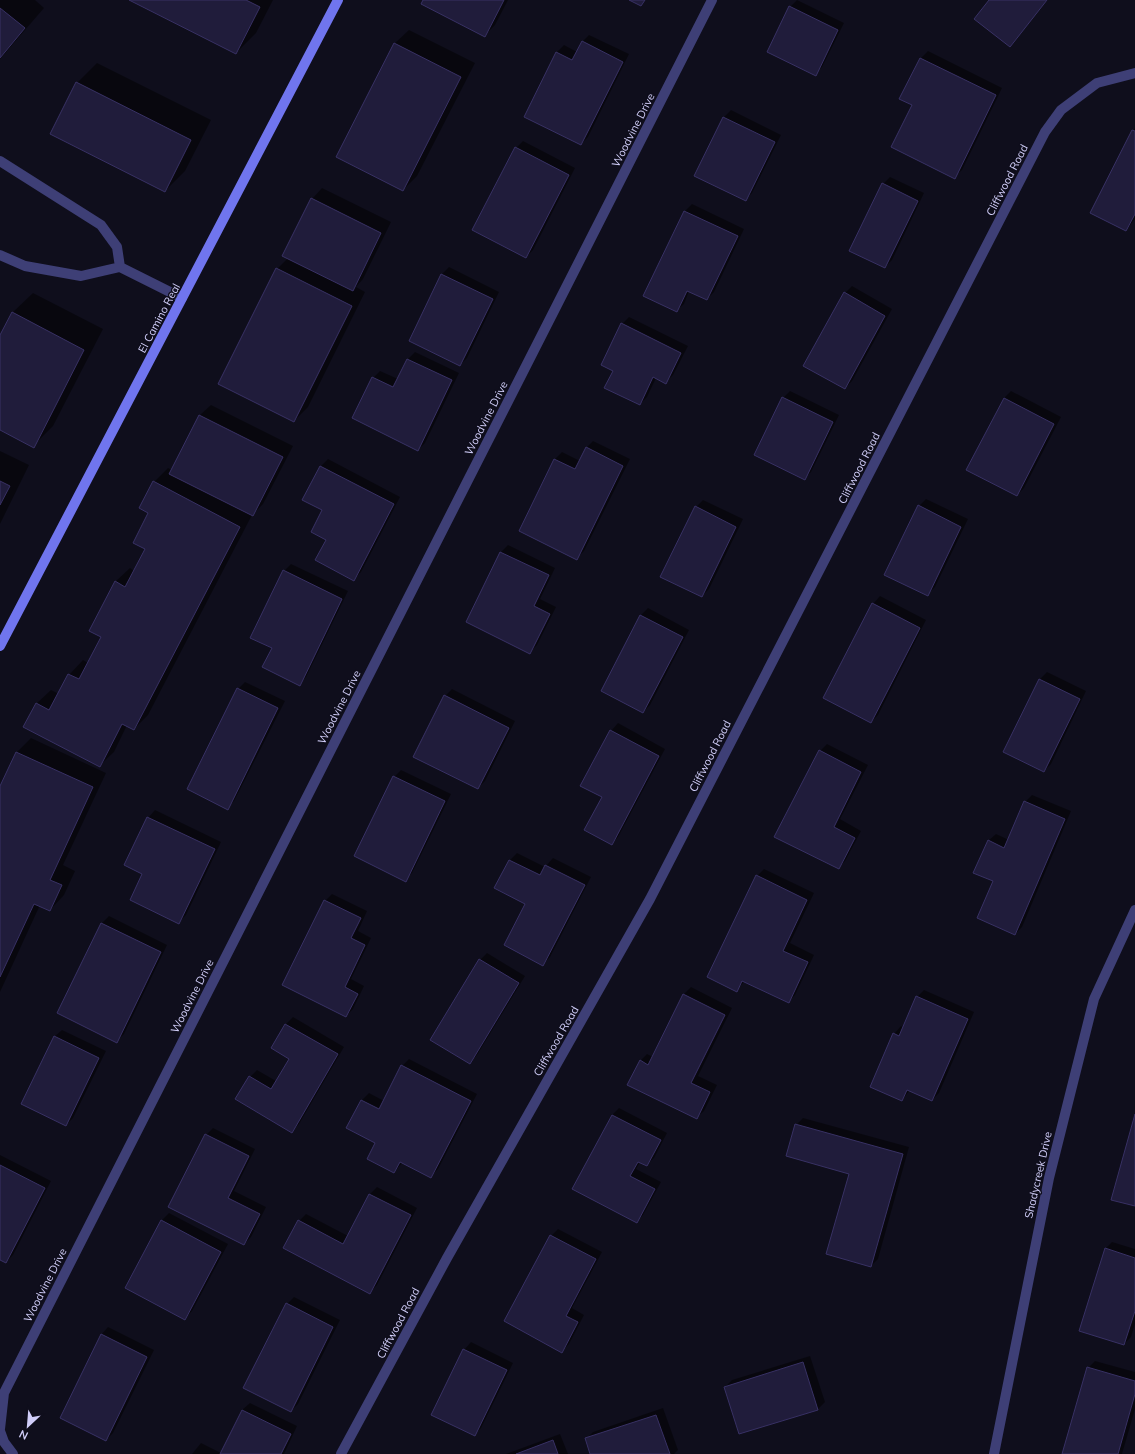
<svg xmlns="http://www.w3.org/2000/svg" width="1135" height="1454" font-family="Mulish,sans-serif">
  <rect width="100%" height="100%" fill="#0f0e1c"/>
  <path fill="#0007" d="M0 0H35L44 8 0 59Z
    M131 0H273L256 33 236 53Z
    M424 0H508L495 25 484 36Z
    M797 0 844 23 822 67 815 74 790 7Z
    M990 0H1047L1010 45Z
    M409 30 475 63 417 176 403 190 394 44Z
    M589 35 629 54 588 137 581 144 525 116 557 52 564 45 577 52 582 42Z
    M928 51 1002 88 962 170 954 177 913 105 901 98 921 58Z
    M97 63 211 120 185 171 165 191 77 83Z
    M731 110 781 135 752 193 745 200 695 176 724 117Z
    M1135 128V219L1126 230 1091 212Z
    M523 141 575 168 533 250 526 257 516 148Z
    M890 177 924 193 892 260 885 267 883 184Z
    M322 188 391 222 363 279 356 287 365 292 308 407 294 421 277 269 288 258 312 199Z
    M692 204 744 229 714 292 707 299 689 291 684 304 676 311 644 296 685 211Z
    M449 267 499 292 467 358 460 365 410 340 442 274Z
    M852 286 892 309 852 381 845 388V293Z
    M33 293 103 329 53 426 33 446 0 429V337L12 313Z
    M629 317 688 346 673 375 666 382 656 378 647 397 640 404 614 370 622 324Z
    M415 352 459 373 425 443 418 450 373 378 380 371 398 379 408 359Z
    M790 391 839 415 811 472 804 479 783 398Z
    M1011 391 1061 417 1024 488 1017 495 1004 398Z
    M211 405 293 446 263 504 252 515 148 715 134 729 127 725 114 752 99 766 36 704 51 690 59 694 69 675 83 660 88 663 102 636 115 582 130 568 134 571 146 548 154 482 168 468 172 470 200 415Z
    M593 441 630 459 584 551 577 558 555 459 562 452 580 461 586 448Z
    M0 451 29 465 0 524Z
    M328 459 400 497 361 572 354 579 327 539 323 510 304 500 321 466Z
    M926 499 968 519 935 587 928 594 919 506Z
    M703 500 743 519 709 589 702 596 696 507Z
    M508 545 555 568 540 599 556 607 537 645 530 652 467 622 501 552Z
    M291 564 348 591 306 677 299 684 284 571Z
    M880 596 926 620 878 715 871 722 873 604Z
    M648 608 689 630 650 705 643 712 602 691 641 615Z
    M1047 672 1086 691 1051 764 1044 771 1004 752 1040 679Z
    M245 682 285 701 234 801 227 808 238 689Z
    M452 689 515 721 485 781 478 788 445 696Z
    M618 723 665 749 618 837 611 844V731Z
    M31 738 106 773 63 865 75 871 64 895 50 910 40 905 0 992V788L17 752Z
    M827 744 868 765 840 819 861 831 845 861 838 868 820 751Z
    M401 770 451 794 412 873 405 880 394 777Z
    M1032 795 1071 811 1022 927 1015 934 994 881 988 841 996 834 1009 840 1025 802Z
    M155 810 221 842 186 915 179 922 143 873 148 818Z
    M517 853 545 867 553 858 591 877 550 957 543 964 526 904 496 888 510 860Z
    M764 869 814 893 790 943 814 955 795 995 788 1002 745 981 736 990 757 876Z
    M332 894 367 911 358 931 371 938 351 979 364 986 353 1009 346 1016 325 901Z
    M109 916 167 945 124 1034 117 1041 58 1013 102 923Z
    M487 953 525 976 477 1055 470 1062 480 960Z
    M691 987 732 1008 698 1076 717 1085 704 1111 696 1118 640 1061 647 1054 653 1057 684 994Z
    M924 990 974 1012 939 1093 932 1100 910 1090 902 1100 894 1034 901 1026 904 1028 917 997Z
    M293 1017 344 1047 299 1124 292 1131 250 1077 257 1070 276 1081 290 1058 272 1048 286 1024Z
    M62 1030 106 1051 73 1118 66 1125 54 1037Z
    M409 1059 477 1094 438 1169 431 1176 403 1162 394 1172 376 1142 347 1128 362 1100 369 1093 384 1101 402 1066Z
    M619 1108 667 1133 654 1158 646 1165 640 1162 636 1169 661 1182 643 1215 636 1222 574 1188 612 1115Z
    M803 1118 909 1147 878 1259 871 1266 850 1173 796 1125Z
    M213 1128 255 1149 234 1191 266 1207 251 1237 244 1244 170 1207 206 1135Z
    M0 1155 51 1181 13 1255 6 1262 0 1259Z
    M377 1187 417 1208 377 1285 370 1292 299 1221 306 1214 348 1236 370 1194Z
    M169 1213 228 1244 192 1311 185 1318 126 1287 162 1220Z
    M558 1229 602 1252 572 1308 584 1315 569 1344 562 1351 551 1236Z
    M1112 1242 1135 1249V1324L1131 1337 1124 1344 1105 1249Z
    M294 1297 340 1320 298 1404 291 1411 287 1304Z
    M108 1327 154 1350 113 1433 106 1440 101 1335Z
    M471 1342 513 1363 481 1428 474 1435 464 1350Z
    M810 1356 825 1402 818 1409 725 1387 732 1380Z
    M1095 1361 1135 1372V1409L1122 1454H1063L1088 1368Z
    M250 1403 297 1426 284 1454H192L201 1443 221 1453 242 1410Z
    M663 1408 678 1450 674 1454H591L586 1439 593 1432Z
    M560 1434 568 1454H506Z"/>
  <path fill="#201c3b" stroke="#383164" d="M129 0H246L260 7 236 54Z
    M423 0H504L485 37 421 4Z
    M629 0H645L641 6Z
    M989 0H1047L1010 47 974 19Z
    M789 6 838 30 816 76 767 52Z
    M0 8 25 28 0 58Z
    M582 41 623 62 581 145 524 117 556 52 572 60Z
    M394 43 461 77 403 191 336 157Z
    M920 58 996 95 955 179 891 147 912 105 899 99Z
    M76 82 191 140 165 192 50 134Z
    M723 117 775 142 746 201 694 176Z
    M1132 130 1135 131V214L1126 231 1090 213Z
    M515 147 569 175 526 258 472 230Z
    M882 183 918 201 885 268 849 251Z
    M311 198 381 233 353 291 282 256Z
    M684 211 738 236 707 300 687 291 677 312 643 296Z
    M276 268 352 306 294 422 218 384Z
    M441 274 493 299 460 366 409 341Z
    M844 292 885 316 845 389 803 366Z
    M12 312 84 350 34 448 0 430V335Z
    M621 323 681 353 666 384 653 377 640 405 604 388 613 371 601 365Z
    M407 359 452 380 418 451 352 418 372 377 393 387Z
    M782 397 833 422 805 480 754 455Z
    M1004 398 1054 424 1017 496 966 470Z
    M199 415 283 457 253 516 169 474Z
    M586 447 623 466 577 560 519 531 554 459 575 469Z
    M320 466 394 504 354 581 315 560 326 540 311 532 322 510 302 500Z
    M0 481 10 486 0 505Z
    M153 481 240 527 134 730 122 724 100 767 23 727 36 703 49 710 68 674 79 679 101 637 89 631 115 581 125 587 145 549 133 543 148 513 139 508Z
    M918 505 961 527 928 596 884 575Z
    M695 506 736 527 702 597 660 577Z
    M500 552 549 575 534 606 550 614 530 654 466 622Z
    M283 570 342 599 300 686 262 667 272 648 250 638Z
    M872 603 920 628 871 723 823 698Z
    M640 615 683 637 643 713 601 691Z
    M1039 679 1080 699 1044 772 1003 752Z
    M237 688 278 708 228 810 187 789Z
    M444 695 509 728 478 789 413 757Z
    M610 730 659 756 612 845 584 830 602 797 580 786Z
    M819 750 861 772 834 827 855 838 839 869 774 837Z
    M16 752 93 787 50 880 62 885 50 911 34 904 0 977V786Z
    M393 776 445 801 406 882 354 856Z
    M1024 801 1065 819 1015 935 977 918 993 881 973 873 988 840 1004 848Z
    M147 817 215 849 179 924 130 900 142 874 124 865Z
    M509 860 540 875 545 865 585 885 543 966 504 945 525 904 494 888Z
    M756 875 807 900 783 951 808 962 789 1003 742 981 737 992 707 977Z
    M324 900 361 918 351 938 365 945 345 987 358 994 346 1017 282 985Z
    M101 923 161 952 117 1043 57 1013Z
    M479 959 519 983 470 1064 430 1040Z
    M683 994 725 1015 691 1083 710 1092 697 1119 627 1085 640 1060 648 1065Z
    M916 996 968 1019 932 1101 907 1090 902 1101 870 1087 893 1033 899 1036Z
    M285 1024 338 1054 292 1133 235 1099 249 1076 271 1089 289 1059 271 1048Z
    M54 1036 99 1058 66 1126 21 1104Z
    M401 1065 471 1101 431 1178 400 1162 394 1173 367 1159 375 1143 346 1128 361 1100 379 1109Z
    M1135 1114V1206L1111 1200Z
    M612 1115 661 1140 647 1166 638 1162 630 1176 655 1189 637 1223 572 1189Z
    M795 1124 903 1154 871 1267 826 1254 849 1174 786 1156Z
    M205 1134 249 1156 228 1198 260 1214 244 1245 168 1207Z
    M0 1165 45 1188 6 1263 0 1260Z
    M369 1194 411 1215 370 1294 283 1248 298 1220 343 1244Z
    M161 1220 221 1252 185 1320 125 1288Z
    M550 1235 596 1259 566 1316 578 1322 562 1353 504 1321Z
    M1105 1248 1135 1258V1311L1124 1345 1079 1331Z
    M286 1303 333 1327 291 1412 243 1388Z
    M101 1334 147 1357 106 1441 60 1418Z
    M463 1349 507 1370 475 1436 431 1415Z
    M803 1362 818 1410 739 1434 724 1387Z
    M1087 1367 1135 1381V1394L1118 1454H1062Z
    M242 1410 291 1434 281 1454H220Z
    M656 1415 670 1454H590L585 1438Z
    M553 1440 558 1454H516Z"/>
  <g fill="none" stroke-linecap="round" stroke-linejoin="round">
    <path stroke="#3e3f76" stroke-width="10" d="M0 161 101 225 117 247 120 267 81 276 25 266 0 255
      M120 267 182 298"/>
    <path stroke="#3e3f76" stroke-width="10" d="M0 1429 4 1393 712 0
      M0 1431 4 1442 13 1454
      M341 1454 447 1258 650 899 1045 132 1061 110 1097 83 1135 73
      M994 1454 1049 1178 1094 999 1135 910"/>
    <path stroke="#7075ee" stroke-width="10" d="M0 646 338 0"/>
  </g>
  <g text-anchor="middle" stroke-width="3" stroke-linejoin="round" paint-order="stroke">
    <g font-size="11" fill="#d1cef9" stroke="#0f0e1c">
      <text transform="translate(633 130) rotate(-63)" y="4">Woodvine Drive</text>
      <text transform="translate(1007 180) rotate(-63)" y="4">Cliffwood Road</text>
      <text transform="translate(159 318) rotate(-62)" y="4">El Camino Real</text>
      <text transform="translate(486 418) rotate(-63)" y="4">Woodvine Drive</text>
      <text transform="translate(859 468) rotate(-63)" y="4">Cliffwood Road</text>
      <text transform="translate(339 707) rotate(-63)" y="4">Woodvine Drive</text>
      <text transform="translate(710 756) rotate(-63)" y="4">Cliffwood Road</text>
      <text transform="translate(192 996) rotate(-63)" y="4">Woodvine Drive</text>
      <text transform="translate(556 1041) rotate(-60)" y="4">Cliffwood Road</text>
      <text transform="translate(1038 1175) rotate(-77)" y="4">Shadycreek Drive</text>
      <text transform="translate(45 1285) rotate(-63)" y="4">Woodvine Drive</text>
      <text transform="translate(398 1323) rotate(-62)" y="4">Cliffwood Road</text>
    </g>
  </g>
  <g transform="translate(28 1426) rotate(206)" stroke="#0f0e1c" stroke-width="3" paint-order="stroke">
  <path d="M0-3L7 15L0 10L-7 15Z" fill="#d1cef9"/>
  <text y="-6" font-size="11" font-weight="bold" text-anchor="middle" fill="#d1cef9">N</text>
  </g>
</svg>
